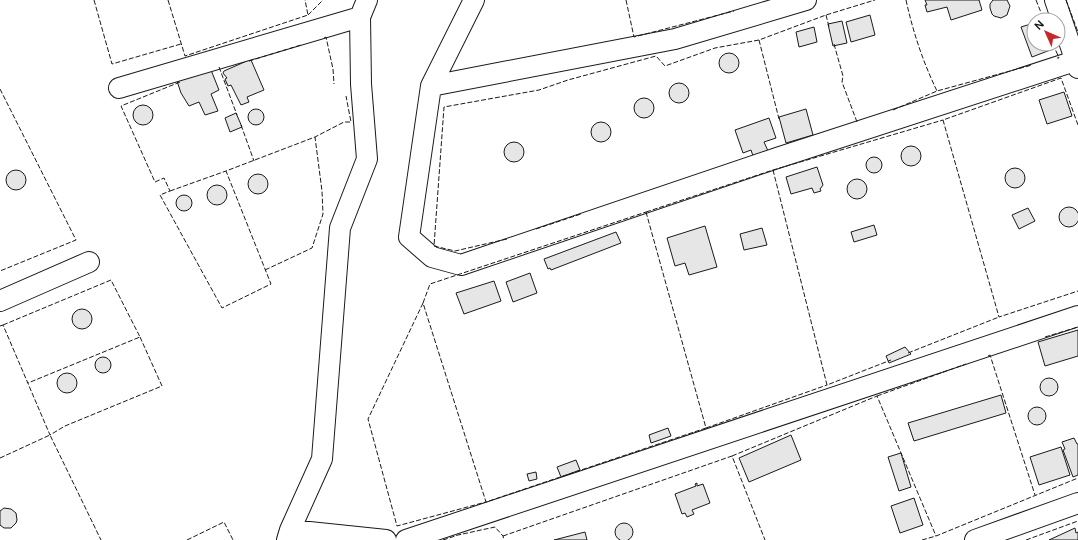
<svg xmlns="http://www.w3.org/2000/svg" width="1078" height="540" font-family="'DM Sans',sans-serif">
  <rect width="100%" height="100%" fill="#fff"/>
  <path fill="#e6e6e6" stroke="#1a1a1a" d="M925 0H979L982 10 951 20 947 7 927 12 925 5H927Z
    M993 0H1007L1010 6 1007 15 1001 18 994 16 992 14 990 8V4Z
    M870 15 875 35 851 42 846 22Z
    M842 21 847 43 833 46 828 24Z
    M1034 23V44H1051L1053 49 1032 57 1021 27Z
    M814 27 817 42 799 47 796 32Z
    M719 63a10 10 0 1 1 20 0a10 10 0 1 1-20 0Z
    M249 60V61L251 60 264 90 247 97 249 102 241 105 231 85 228 86 225 79 227 78 223 73 224 71Z
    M211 70 219 90 211 94 218 111 205 115 199 102 189 106 181 93 177 81Z
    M669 93a10 10 0 1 1 20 0a10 10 0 1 1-20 0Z
    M1064 92 1072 116 1047 124 1039 100Z
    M634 108a10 10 0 1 1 20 0a10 10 0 1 1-20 0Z
    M133 115a10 10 0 1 1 20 0a10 10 0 1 1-20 0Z
    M248 117a8 8 0 1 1 16 0a8 8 0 1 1-16 0Z
    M806 109 813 135 786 143 779 117Z
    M236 113 242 127 230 132 225 118Z
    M769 118 776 138 764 142 768 151 753 156 751 150 743 153 735 130Z
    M591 132a10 10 0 1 1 20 0a10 10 0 1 1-20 0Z
    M504 152a10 10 0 1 1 20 0a10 10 0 1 1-20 0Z
    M901 156a10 10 0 1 1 20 0a10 10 0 1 1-20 0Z
    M866 165a8 8 0 1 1 16 0a8 8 0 1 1-16 0Z
    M817 167 823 185 820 189 821 191 814 193 812 188 791 194 786 177Z
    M1005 178a10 10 0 1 1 20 0a10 10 0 1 1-20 0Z
    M6 180a10 10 0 1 1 20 0a10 10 0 1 1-20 0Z
    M248 184a10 10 0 1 1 20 0a10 10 0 1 1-20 0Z
    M847 189a10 10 0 1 1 20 0a10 10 0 1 1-20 0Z
    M207 195a10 10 0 1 1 20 0a10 10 0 1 1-20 0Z
    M176 203a8 8 0 1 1 16 0a8 8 0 1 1-16 0Z
    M1059 217a10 10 0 1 1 20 0a10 10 0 1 1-20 0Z
    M1028 208 1035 221 1019 229 1012 215Z
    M874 225 877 235 854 242 851 232Z
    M705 226 717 267 689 275 685 263 675 266 667 238Z
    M762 228 767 245 744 250 740 234Z
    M616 232 621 243 551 270 550 268 548 269 544 259Z
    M530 273 537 293 513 302 506 282Z
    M494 281 501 301 464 314 456 293Z
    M72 319a10 10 0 1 1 20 0a10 10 0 1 1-20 0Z
    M1078 330V356L1045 366 1038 342Z
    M905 347 911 354 889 363 886 356Z
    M95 365a8 8 0 1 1 16 0a8 8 0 1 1-16 0Z
    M57 383a10 10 0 1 1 20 0a10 10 0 1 1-20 0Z
    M1040 387a9 9 0 1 1 18 0a9 9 0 1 1-18 0Z
    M1001 395 1006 413 914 441 908 423Z
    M1028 416a9 9 0 1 1 18 0a9 9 0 1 1-18 0Z
    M668 428 671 436 651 443 649 435Z
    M791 435 801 460 749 482 739 458Z
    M1074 438 1077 444H1078V475L1073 477 1063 450 1065 449 1062 442Z
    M1061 447 1070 475 1039 485 1030 457Z
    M901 453 911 487 899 491 888 457Z
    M576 460 580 470 561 477 557 467Z
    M536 472 537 479 529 481 527 474Z
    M697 483V486L703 484 710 503 692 510 694 514 687 517 685 513 682 514 675 494 696 486 695 484Z
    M914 498 923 525 900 533 891 506Z
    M4 508 11 509 16 513 17 520 16 523 11 528H4L0 525V511Z
    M615 532a9 9 0 1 1 18 0a9 9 0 1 1-18 0Z
    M1075 528 1076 533 1078 532V540H1049Z
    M585 532 587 540H554Z"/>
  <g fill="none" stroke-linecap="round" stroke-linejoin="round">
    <g stroke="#1a1a1a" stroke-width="22">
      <path id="street" d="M474 0 431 86 409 237 432 257 461 265 777 158 1078 60
        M1055 0 1078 68
        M431 86 675 39 806 0
        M119 88 360 17
        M0 301 89 262
        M290 530 386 540
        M287 540 290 530 322 459 340 228 367 159 361 84 360 17 367 0
        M406 540 1078 316
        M975 540 1078 503"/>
    </g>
    <use href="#street" stroke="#fff" stroke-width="20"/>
    <path stroke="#1a1a1a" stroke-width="1" stroke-dasharray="5 2" stroke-linecap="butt" d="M94 0 112 64 181 44
      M168 0 185 56 308 15 305 0
      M626 0 634 37 734 11
      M906 0C913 32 923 62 937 91
      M1036 0 1044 20
      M1066 0 1078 32
      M308 15 323 0
      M826 15 829 27
      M324 38 326 37 333 69 334 84
      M759 40 779 119
      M834 44 843 76 842 82 857 122
      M1053 44 1059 58H1057
      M249 61 301 45
      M219 67 237 115
      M180 82 121 106 155 182 164 178 170 191 160 195 222 308 271 284 226 171 315 137 344 122H351L346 96
      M0 89 76 240 0 271
      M893 110 937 91 1032 65
      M241 125 254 161
      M1078 125 1061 78 943 120 999 317 1078 291
      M773 170 827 385 891 360
      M170 191 226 171
      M646 212 706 428 486 502 423 303 430 284Z
      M646 212 773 170 943 120
      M536 229 581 214
      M507 239 455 251 434 246 444 107 539 90 568 80 656 56 665 66 715 48 759 40 826 15 875 0
      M265 270 312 248 323 214 322 191 315 137
      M423 303 368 419 397 526 486 502
      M3 325 111 280 140 337 28 383
      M0 326 3 325 50 435 65 426 162 386 140 337
      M1045 337 1078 327
      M908 353 999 317
      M988 356 990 355 1035 495
      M877 396 966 364
      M706 428 827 385
      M732 456 877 396 936 536
      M0 458 50 435 101 540
      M503 536 732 456 765 540
      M187 540 224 522 233 540
      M443 540 458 535 495 527 503 536 504 540
      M922 540 936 536 1078 478
      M1026 540 1078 521"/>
  </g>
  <g transform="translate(1046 32) rotate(315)"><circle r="19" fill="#ffffff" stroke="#a3a3a3"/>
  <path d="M0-3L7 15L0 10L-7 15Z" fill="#c62828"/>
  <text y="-6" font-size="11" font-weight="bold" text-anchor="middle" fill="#1a1a1a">N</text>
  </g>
</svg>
